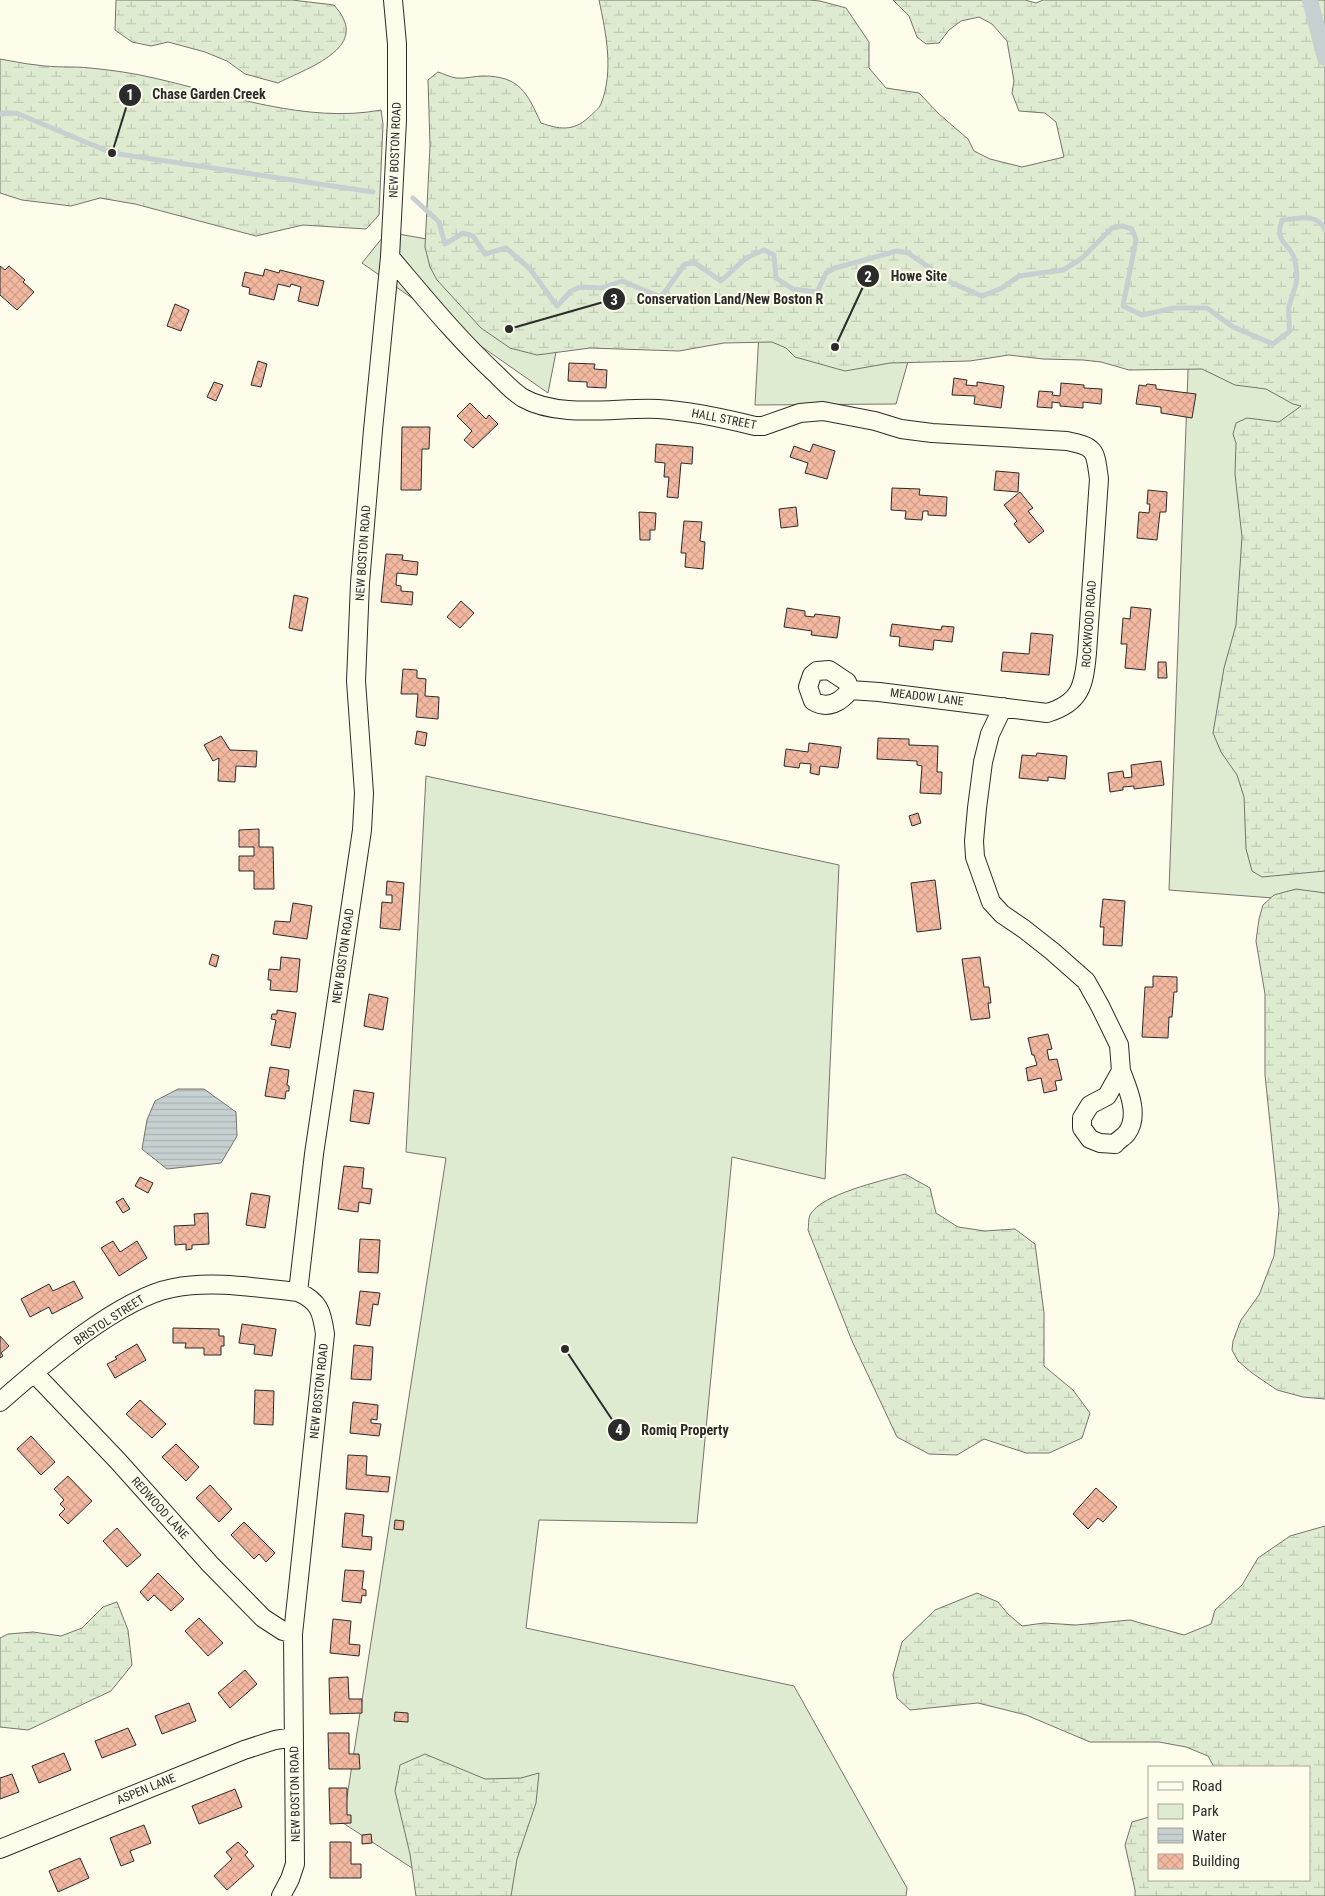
<svg xmlns="http://www.w3.org/2000/svg" width="1325" height="1896" font-family="'Roboto Condensed',sans-serif">
  <defs>
    <pattern id="wetland-marsh" width="20" height="14" patternUnits="userSpaceOnUse" patternTransform="scale(1.25)"><rect width="20" height="14" fill="#deebd1"/><path d="M1 5h8M5 5V1M11 12h8M15 12V8" fill="none" stroke="#bfcab4"/></pattern>
    <pattern id="water-rules" width="6" height="5" patternUnits="userSpaceOnUse" patternTransform="scale(1.25)"><rect width="6" height="5" fill="#c7d0d0"/><path d="M0 2.5h6" fill="none" stroke="#abb3b3"/></pattern>
    <pattern id="building-cross-hatch" width="8" height="8" patternUnits="userSpaceOnUse" patternTransform="scale(1.25)"><rect width="8" height="8" fill="#f2b8a0"/><path d="M0 0l8 8M0 8l8-8" fill="none" stroke="#d09e8a"/></pattern>
  </defs>
  <rect width="100%" height="100%" fill="#fdfbea"/>
  <path fill="#deebd1" stroke="#74746e" d="M387 232 573 265 548 393 362 263Z
    M762 278 928 291 896 404 755 405Z
    M1325 282V902L1169 890 1190 317Z
    M426 776 839 865 825 1179 732 1157 697 1523 539 1520 526 1628 794 1686 907 1888 906 1896H455L343 1823 446 1158 406 1152Z"/>
  <path fill="url(#wetland-marsh)" stroke="#74746e" d="M116 0H292L334 5C337 9 341 13 343 18 361 52 300 71 278 83L245 74 227 61 205 52 168 42 151 46 132 42 115 30Z
    M599 0H809L820 1 846 8 869 42V68L886 88 919 93 939 114 968 139 974 151 990 159 1022 167 1064 157 1056 122 1045 113 1019 111 1012 93 1014 81 1007 41 992 24 979 17 961 21 949 30 939 43 926 44 917 37 909 16 893 0H1025L1036 3 1043 0H1325V871L1262 877 1252 871 1246 849 1244 797 1237 775 1221 752 1213 733 1224 668 1236 625 1242 537 1235 474 1236 443 1233 434 1236 423 1247 418 1279 422 1301 406 1293 404 1266 389 1235 385 1202 369 1129 370 1101 362 1083 360 1043 359 1009 355 970 361 890 363 845 371 795 357 786 348 772 342 724 343 679 351 590 348 537 355 510 348 481 328 437 280 430 267 425 247 430 146 428 80 438 72C444 74 450 77 456 78 465 79 475 76 483 76 520 76 527 93 541 123 559 129 572 132 588 118 592 114 599 109 601 104 614 71 606 33 599 0Z
    M0 59C12 61 25 64 37 65 55 68 73 66 90 68 111 70 133 73 154 78 224 94 308 124 381 110L383 124 379 215 366 229 303 225 256 236 135 204 100 198 71 206 22 200 0 193Z
    M1296 889 1325 893V1399L1303 1397 1277 1390 1252 1373 1238 1361 1232 1350 1233 1341 1241 1320 1259 1295 1274 1256 1279 1210 1265 1075V994L1256 941 1259 919 1263 905 1274 895Z
    M905 1174 930 1188 936 1213 958 1227 985 1231 1015 1229 1035 1244 1044 1313V1366L1073 1390 1090 1413 1082 1438 1049 1453H1026L984 1439 957 1455 929 1454 897 1437 852 1341 808 1230C809 1226 808 1219 810 1215 821 1194 882 1181 905 1174Z
    M1325 1526V1896H1135V1890L1125 1845 1132 1822 1149 1817V1880H1309V1767H1214L1208 1756 1186 1747 1159 1742H1090L1026 1715 978 1703 910 1710 897 1698 893 1675 902 1642 935 1610 977 1593 998 1602 1008 1614 1022 1626 1044 1623 1076 1625 1130 1620 1184 1635 1211 1624 1215 1610 1242 1585 1258 1558 1290 1536Z
    M117 1602 128 1630 132 1665 111 1691 28 1730 0 1727V1638L8 1634 33 1632 61 1636 82 1628 103 1607Z
    M425 1754 485 1779 521 1778 539 1773 536 1803 517 1859 511 1896H416L410 1854 395 1791 400 1765Z"/>
  <path fill="url(#water-rules)" stroke="#74746e" d="M178 1089H204L236 1112 237 1136 221 1163 167 1169 142 1149 147 1120 155 1101Z"/>
  <g fill="none" stroke-linecap="round" stroke-linejoin="round">
    <path stroke="#c7d0d0" stroke-width="5" d="M0 114 16 113 112 153 373 192
      M413 198 439 222 445 244 463 233 473 236 485 254 506 248 530 269 557 306 571 291 581 287 602 288 622 281 661 297 685 264 695 263 721 281 746 258 764 250 774 255 776 278 793 289 817 292 826 273 835 268 897 251 908 253 952 283 982 296 1002 288 1019 276 1063 270 1081 259 1112 228 1122 226 1132 229 1136 240 1123 306 1142 315 1174 308H1207L1233 327 1273 344 1290 331C1289 323 1288 314 1289 307 1294 286 1300 284 1295 261 1292 243 1273 244 1282 220 1297 219 1318 212 1325 230"/>
    <path stroke="#c7d0d0" stroke-width="16" d="M1310 0 1325 58"/>
  </g>
  <path fill="url(#building-cross-hatch)" stroke="#2b2b2b" d="M0 266 5 270 9 266 25 280 23 282 34 292 17 310 0 295Z
    M265 269 279 273 280 270 324 281 318 306 298 301 301 287 291 284 290 287 278 284 274 300 249 294 250 288 242 286 245 272 263 276Z
    M175 304 189 310 181 331 167 326Z
    M258 361 267 364 261 387 251 385Z
    M569 363 595 364 594 369 607 370 606 388 587 387V382L568 381Z
    M954 378 967 380 966 385 977 386V382L1004 386 1001 408 974 404 975 396 952 395Z
    M214 382 223 385 216 401 207 397Z
    M1061 383 1084 385V388L1102 389 1101 404 1083 402V408L1060 406V403L1052 402V408L1037 407 1039 391 1053 392 1052 395 1060 396Z
    M1147 384 1156 385V389L1196 394 1192 418 1161 413V407L1136 404 1139 385 1146 386Z
    M470 403 486 419 489 415 498 424 473 448 464 440 472 431 457 416Z
    M402 427H430L429 449H422L421 490H401Z
    M656 444 693 447 692 464 681 463 678 498 667 497 669 477H664L665 463 655 462Z
    M813 444 835 451 827 479 805 473 808 463 790 457 794 446 810 452Z
    M996 471 1019 473 1018 492 994 490Z
    M892 488 920 489 919 495 947 497 946 516 928 515V511H923L922 520 905 519 906 511 891 510Z
    M1148 490 1167 492 1166 512H1160L1157 540 1137 538 1139 512 1149 513 1150 504H1147Z
    M1020 492 1033 508 1028 511 1044 531 1029 543 1014 524 1017 521 1004 505Z
    M796 507 798 526 781 528 779 509Z
    M639 512 656 513 655 530H650V540H640Z
    M684 521 702 522 700 541 705 542 703 569 685 567 686 553H681Z
    M386 554 403 555 402 560 418 562 417 575 397 573 396 585 401 586V591L413 592 412 605 381 602Z
    M294 595 308 598 302 631 289 628Z
    M461 601 474 613 460 628 447 617Z
    M1131 607 1151 609 1145 670 1125 668 1127 644H1121L1123 618 1130 619Z
    M787 608 805 611V616L814 617 815 614 840 617 837 638 811 635 812 631 784 627Z
    M892 624 941 630 942 626 954 627 952 642 934 640 933 650 899 646 900 637 890 636Z
    M1031 633 1053 635 1049 675 1001 671 1003 652 1029 654Z
    M1158 662H1166L1167 678H1158Z
    M403 669 417 670V678L426 679 425 696 439 697 438 719 416 717 418 694H401Z
    M417 731 427 733 425 746 415 744Z
    M221 736 230 750 257 751 256 767 236 766 235 782 218 781 219 758 213 761 204 745Z
    M878 738 909 739V745L938 746 937 772H942L941 794 920 793 922 766 917 765V761L877 759Z
    M809 743 841 747 838 768 820 766 819 775 810 773 811 764 800 763 799 768 784 766 786 749 808 752Z
    M1037 753 1067 756 1065 779 1048 777V781L1019 778 1022 755 1036 756Z
    M1161 761 1164 785 1134 789V786L1123 787V790L1110 792 1108 773 1123 771 1124 778 1132 777 1131 765Z
    M918 813 921 823 912 826 909 816Z
    M259 829V847H273L274 889H254V871H239V856H254V847H239V830Z
    M935 880 941 929 917 932 911 883Z
    M387 881 404 883 400 930 380 928 382 902 392 903V895H386Z
    M1103 899 1125 901 1122 946 1103 945 1104 927H1100Z
    M293 903 312 906 307 939 273 934 275 921 290 922Z
    M212 954 219 956 216 967 209 964Z
    M281 957 300 959 297 992 270 990 271 980H268L269 969 280 970Z
    M980 957 984 987H989L991 1003H988L990 1018 971 1020 962 959Z
    M1153 976 1177 977V992H1174L1172 1017H1169L1168 1038 1142 1037 1145 987H1153Z
    M369 994 388 998 383 1030 364 1026Z
    M277 1010 296 1013 290 1048 271 1045 276 1020 271 1019 272 1014H277Z
    M1048 1034 1052 1049 1047 1050 1049 1060 1057 1059 1062 1080 1055 1081 1057 1090 1044 1093 1041 1078 1028 1081 1026 1068 1037 1065 1034 1055H1032L1028 1038Z
    M270 1067 289 1070 287 1085 289 1086V1091H286L285 1099 265 1096Z
    M354 1090 374 1093 369 1124 350 1121Z
    M344 1166 364 1168 362 1188 372 1189 370 1204 359 1202 358 1212 338 1209Z
    M140 1177 153 1183 148 1193 135 1186Z
    M251 1193 270 1196 265 1228 246 1225Z
    M123 1198 130 1209 123 1213 116 1202Z
    M208 1213 209 1244 192 1245V1249L186 1250V1244L175 1245 174 1226 195 1225 194 1214Z
    M360 1239 380 1240 378 1273 358 1272Z
    M113 1241 120 1252 137 1241 147 1258 119 1276 101 1248Z
    M74 1281 83 1298 52 1314 49 1307 30 1317 21 1299 49 1284 53 1291Z
    M360 1291 380 1293 378 1305 373 1304 370 1326 356 1324Z
    M242 1324 276 1329 272 1356 254 1354 255 1345 239 1343Z
    M173 1328 219 1329V1336H224V1346H221V1355H204V1348H185L186 1343H173Z
    M0 1336 9 1346 1 1353 3 1356 0 1358Z
    M137 1344 146 1360 115 1378 107 1364 117 1359 115 1357Z
    M354 1345 373 1347 371 1380 351 1379Z
    M255 1390 274 1391 273 1425 254 1424Z
    M140 1400 166 1424 152 1438 126 1414Z
    M353 1402 378 1405 377 1420 371 1419V1423L381 1424 379 1436 350 1433Z
    M31 1436 55 1462 41 1475 17 1449Z
    M176 1444 199 1467 186 1481 162 1457Z
    M348 1455 367 1456 366 1475 390 1477 388 1492 346 1489Z
    M68 1476 92 1501 68 1524 59 1515 65 1509 60 1504 64 1500 54 1489Z
    M210 1485 232 1509 219 1522 196 1498Z
    M1096 1488 1117 1507 1103 1522 1098 1518 1088 1529 1073 1514Z
    M345 1513 364 1515 362 1536 372 1537 371 1550 342 1547Z
    M395 1520 404 1521 403 1530 394 1529Z
    M244 1522 275 1553 266 1562 259 1554 254 1559 231 1535Z
    M117 1528 141 1555 127 1567 103 1541Z
    M345 1570 364 1571 362 1589 366 1590V1596L362 1595 361 1603 342 1601Z
    M158 1573 184 1599 171 1611 154 1595 148 1601 140 1592Z
    M199 1618 223 1643 208 1656 185 1631Z
    M333 1619 351 1621 349 1644 360 1645 359 1656 330 1653Z
    M245 1670 257 1684 230 1708 218 1693Z
    M348 1677 349 1699H362V1713L330 1714 329 1678Z
    M189 1703 196 1721 162 1734 155 1716Z
    M395 1712 408 1713V1722L394 1721Z
    M128 1728 136 1745 102 1758 95 1741Z
    M328 1733H349V1754H359L360 1769H329Z
    M64 1753 71 1770 39 1783 32 1766Z
    M12 1774 19 1792 0 1799V1778Z
    M329 1788H347V1815H351V1823L330 1824Z
    M235 1789 242 1807 199 1824 192 1806Z
    M144 1825 151 1843 130 1851 134 1861 121 1866 110 1838Z
    M371 1834 372 1843 362 1844V1835Z
    M238 1842 248 1852 245 1855 254 1866 227 1890 214 1876 232 1859 226 1852Z
    M330 1842H351V1864H361V1878H330Z
    M80 1858 89 1878 58 1892 49 1871Z"/>
  <g fill="none" stroke-linecap="round" stroke-linejoin="round">
    <g stroke="#2b2b2b" stroke-width="20">
      <path id="minor" d="M390 257C424 297 458 339 497 375 505 383 513 392 523 398 560 419 617 407 658 409 690 411 723 418 755 426H763L800 413 823 411 875 421 901 429 932 433 1067 441C1097 447 1095 451 1099 479L1087 653C1084 685 1081 703 1047 713L879 692 850 690 847 682 829 670 817 671 812 675 808 687 813 701C828 710 841 702 850 690
        M1003 707 990 734 983 762 977 808 974 841 975 857 991 902 1002 914 1024 929 1052 951 1086 981 1100 1006 1119 1045 1121 1071 1107 1096 1090 1105 1082 1118V1128L1090 1139 1100 1143 1115 1144C1118 1140 1124 1137 1127 1133 1140 1115 1128 1089 1121 1071
        M34 1373 118 1461 210 1564 263 1618 283 1631 293 1634
        M0 1402C41 1366 119 1298 173 1288 213 1280 257 1288 298 1292
        M0 1849 244 1750 275 1740 294 1737
        M281 1896 290 1879 295 1864 293 1634 325 1334C322 1312 319 1301 298 1292L314 1154 362 830 364 793 356 681 360 583 373 430 390 257 397 120V44L393 0"/>
    </g>
    <use href="#minor" stroke="#fdfbea" stroke-width="18"/>
  </g>
  <g text-anchor="middle" stroke-width="4" stroke-linejoin="round" paint-order="stroke">
    <g font-size="12" fill="#2b2b2b" stroke="#fdfbea">
      <text transform="translate(395 150) rotate(-88)" y="4">NEW BOSTON ROAD</text>
      <text transform="translate(724 419) rotate(11)" y="4">HALL STREET</text>
      <text transform="translate(363 553) rotate(-86)" y="4">NEW BOSTON ROAD</text>
      <text transform="translate(1089 624) rotate(-86)" y="4">ROCKWOOD ROAD</text>
      <text transform="translate(927 697) rotate(7)" y="4">MEADOW LANE</text>
      <text transform="translate(343 956) rotate(-82)" y="4">NEW BOSTON ROAD</text>
      <text transform="translate(109 1320) rotate(-33)" y="4">BRISTOL STREET</text>
      <text transform="translate(319 1391) rotate(-84)" y="4">NEW BOSTON ROAD</text>
      <text transform="translate(160 1508) rotate(48)" y="4">REDWOOD LANE</text>
      <text transform="translate(146 1789) rotate(-22)" y="4">ASPEN LANE</text>
      <text transform="translate(295 1794) rotate(-91)" y="4">NEW BOSTON ROAD</text>
    </g>
  </g>
  <path fill="none" stroke="#2b2b2b" stroke-width="2" d="M112 153L130 95M835 347L868 276M509 329L614 299M565 1349L619 1430"/>
  <g fill="#2b2b2b" stroke="#fdfbea" stroke-width="2">
    <circle cx="112" cy="153" r="5"/>
    <circle cx="835" cy="347" r="5"/>
    <circle cx="509" cy="329" r="5"/>
    <circle cx="565" cy="1349" r="5"/>
    <circle cx="130" cy="95" r="12"/>
    <circle cx="868" cy="276" r="12"/>
    <circle cx="614" cy="299" r="12"/>
    <circle cx="619" cy="1430" r="12"/>
  </g>
  <g font-size="15" text-anchor="middle" font-weight="bold" fill="#fff">
    <text x="130" y="100">1</text>
    <text x="868" y="282">2</text>
    <text x="614" y="305">3</text>
    <text x="619" y="1435">4</text>
  </g>
  <g font-size="14" text-anchor="middle" font-weight="bold" fill="#2b2b2b" stroke="#fdfbea" stroke-width="4" stroke-linejoin="round" paint-order="stroke">
    <text x="209" y="99">Chase Garden Creek</text>
    <text x="919" y="281">Howe Site</text>
    <text x="730" y="304">Conservation Land/New Boston R</text>
    <text x="685" y="1435">Romiq Property</text>
  </g>
  <rect x="1148" y="1766" width="162" height="115" fill="#fdfbea" stroke="#a9a89e"/>
  <rect x="1158" y="1782" width="25" height="8" fill="#fdfbea" stroke="#a9a89e"/>
  <text x="1192" y="1791" font-size="15" fill="#2b2b2b">Road</text>
  <rect x="1158" y="1804" width="25" height="15" fill="#deebd1" stroke="#a9a89e"/>
  <text x="1192" y="1816" font-size="15" fill="#2b2b2b">Park</text>
  <rect x="1158" y="1828" width="25" height="15" fill="url(#water-rules)" stroke="#a9a89e"/>
  <text x="1192" y="1841" font-size="15" fill="#2b2b2b">Water</text>
  <rect x="1158" y="1854" width="25" height="15" fill="url(#building-cross-hatch)" stroke="#a9a89e"/>
  <text x="1192" y="1866" font-size="15" fill="#2b2b2b">Building</text>
</svg>
